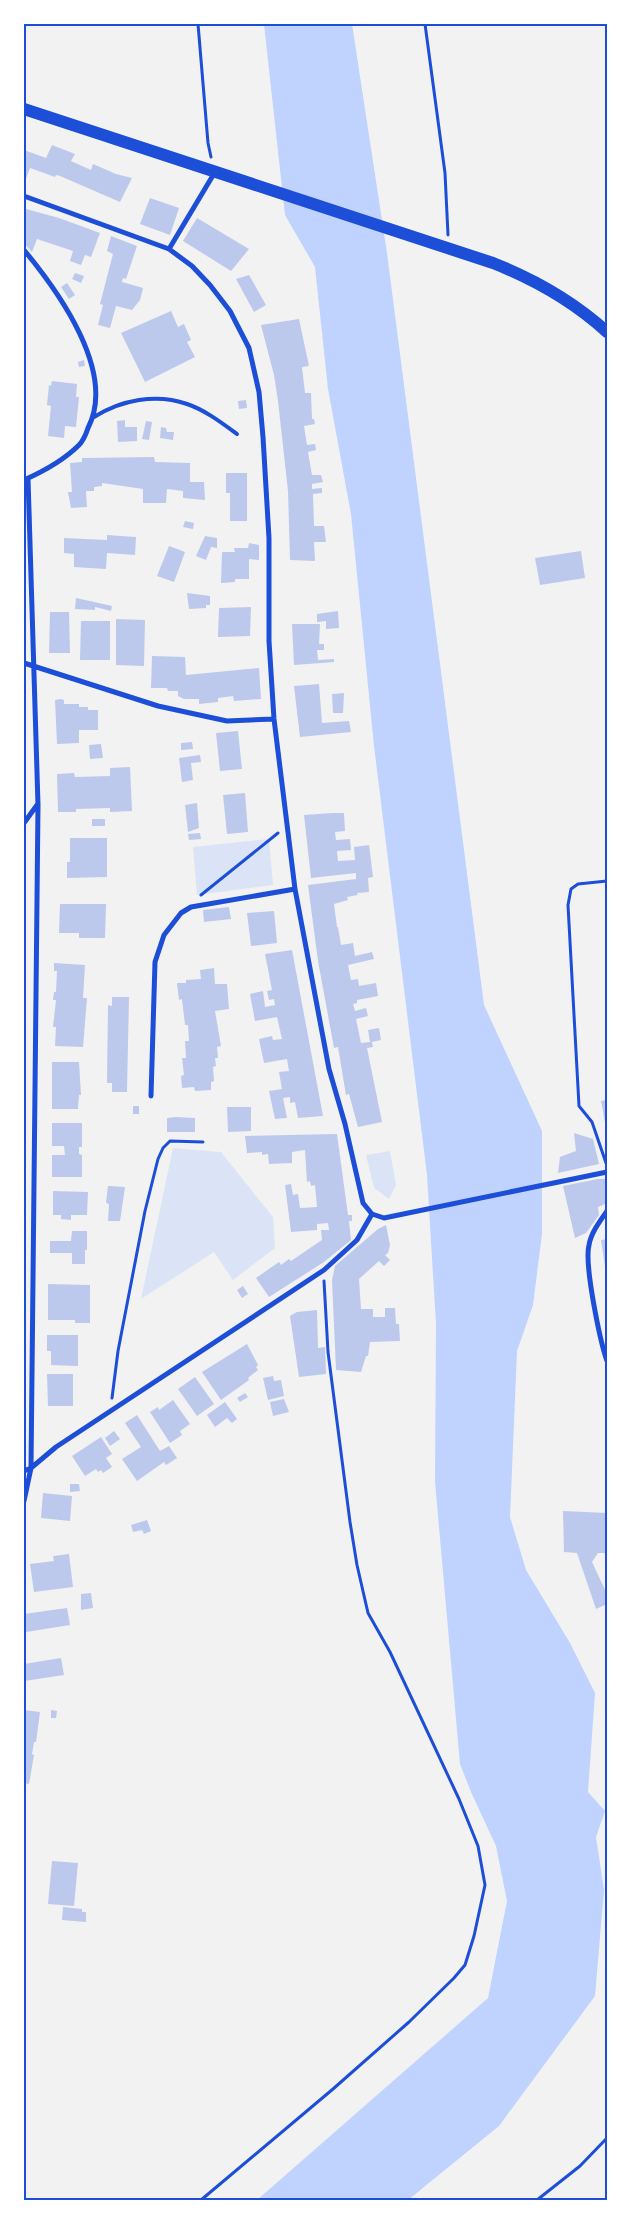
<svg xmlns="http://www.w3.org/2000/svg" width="631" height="2224" font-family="Signika,sans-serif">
  <rect width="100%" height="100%" fill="#f2f2f2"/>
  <path fill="#dbe4f7" d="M269 839 273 885 197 895 193 847Z
    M173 1148 221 1152 273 1217 275 1248 233 1280 214 1252 141 1299Z
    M390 1151 396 1185 389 1199 374 1188 366 1155Z"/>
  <path fill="#bfd3fe" d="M264 24H352L387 253 484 1005 542 1131V1234L533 1305 517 1351 510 1517 526 1570 570 1643 595 1693 588 1792 605 1811 596 1837 604 1890 595 1996 499 2126 408 2200H257L488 1998 507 1901 496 1846 471 1792 460 1764 435 1482 436 1324 427 1175 374 746 351 514 328 389 315 267 285 215Z"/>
  <path fill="#bdc9ec" d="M52 145 75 154 71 161 91 170 93 164 116 174 132 178 120 202 60 176 56 175 55 177 30 168 24 184V150L46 158Z
    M150 198 179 208 170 235 140 224Z
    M26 209 59 218 100 233 91 257 85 255 81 265 70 261 73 251 37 239 32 252 24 243V219Z
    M197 218 249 249 231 271 183 241Z
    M111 236 137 246 126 279 123 278 122 282 143 288 140 300 132 310 116 306 110 328 98 325 103 305 100 304 113 254 107 251Z
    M75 273 84 276 81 283 72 279Z
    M249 275 266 305 254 312 236 279Z
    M67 283 75 295 69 299 61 287Z
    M171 311 178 327 184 324 191 340 187 342 195 357 145 382 121 333Z
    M299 319 309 366 302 367 305 393H311L312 419H314L315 424 304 426 307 445 315 444 316 450 308 452 312 475H321L323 482 312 484V489L322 488V493L313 494 314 526H324L326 542H314L315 561 290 560 288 491 278 401 274 375 261 325Z
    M84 360 85 366 79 367 78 362Z
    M52 381 77 384 76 397H79L76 427 65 426 64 438 48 436 51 406 47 405 49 385 51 386Z
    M246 400 247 408 239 409 238 401Z
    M125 420V427H137V441L118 442 117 421Z
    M146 421 152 422 149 440 142 439Z
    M161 427 166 428 167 432H174L173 440 160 438Z
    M154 457 155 462 190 463V482H204L205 500 183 498V491L167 489 166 503H143V489L102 483V486L94 487V491H86L87 507 71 508 68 492H72L70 463 82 462V458Z
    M226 473H247V521H230V493H226Z
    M185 521 194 523 193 529 183 527Z
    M107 535 136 537 135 555 107 553 106 569 74 567V554L64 553V538L107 540Z
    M205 536 217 538V548L211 547 206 560 196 556Z
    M249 543 259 545V560L249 559V579H235V582L221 583 222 552H235L234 548H248Z
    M169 546 185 552 174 582 157 576Z
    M581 551 585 578 540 585 535 558Z
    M187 593 210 596V605H206V608L189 609Z
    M76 598 112 606 111 611 95 607V610L75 609Z
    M251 607 250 636 218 637 219 608Z
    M338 611 339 628 326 629V621L317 622V614Z
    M50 612H69L70 653H49Z
    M116 619 145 620 144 666 116 665Z
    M81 621H110V660H80Z
    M292 624H320L319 644H324V650H317L318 660 334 659V662L294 665Z
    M152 656 185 657 186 675 259 668 261 699 234 701 233 696 218 698V702L199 704V699H184L178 696V691H168L167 688H151Z
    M319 684 322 723 349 721 351 732 300 737 294 686Z
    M344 693 343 713H333L332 694Z
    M61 699 64 700V704H79V707H88V710H98V730H79V743L57 744 55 700Z
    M238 731 242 769 220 771 216 733Z
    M192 742 193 749 181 750V743Z
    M101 744 103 758 90 759 89 745Z
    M200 755 201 762 191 763 193 780 182 782 179 758Z
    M130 767 132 811 110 812V808L76 809V812H58L57 774 74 773 75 777 110 776V768Z
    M245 793 248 832 227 834 223 795Z
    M197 803 199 828 188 832 185 805Z
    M333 813H344L345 831 335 832 336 840 350 839 351 850 337 851 338 861 355 860 354 847 369 845 373 877 368 878 369 892 357 893 358 895 347 897 348 900 334 904 337 927H338L341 945 353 943 355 956 372 952 374 959 348 965 351 980 358 979 359 986 376 983 378 996 357 1000V1003L353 1004 355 1011 366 1008 368 1016 356 1019 361 1043 370 1042 368 1030 379 1028 381 1040 372 1042 373 1047 367 1048 382 1122 358 1127 349 1094 346 1095 338 1047 334 1048 318 961 308 885 356 879V873L311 878 304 815Z
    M92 819H105V826H92Z
    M200 833 201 839 189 840 188 834Z
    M70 838H107V877L67 878V862H70Z
    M60 904H106L105 938H79V933H59Z
    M229 907 231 919 204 922 203 910Z
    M274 911 277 943 251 946 247 913Z
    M292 950 323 1116 298 1118 295 1102 290 1103V1097L283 1098 287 1118 275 1119 269 1091 282 1089 279 1072 289 1071 287 1059 264 1063 259 1039 272 1036 273 1040 282 1039 277 1017 255 1021 250 994 263 991 265 1007 275 1005 274 999 269 1000 267 991 272 990 265 954Z
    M54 963 85 965 83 998H87L83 1047 55 1046 56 1027H53L56 1000H53L54 992H56L57 971H54Z
    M214 968 215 984H227L229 1009 215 1011 221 1046 217 1047 218 1058H215L216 1066 213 1067 214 1081 211 1082V1090L195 1091 194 1087 182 1088 181 1076 184 1075 182 1058H186L185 1041H189L188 1025H185L182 999 179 1000 177 983H186V980L201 979 200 970Z
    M112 997H129L127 1092H112V1083H107L108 1005 112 1006Z
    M52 1062H79L81 1095H79L78 1109H52Z
    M607 1100V1128H606L601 1101Z
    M133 1106H139V1114H133Z
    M227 1107H251V1131L228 1132Z
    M176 1117 195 1118V1132H167V1118Z
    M52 1123H82V1147H79V1154L82 1155V1177H52V1155H65L64 1146H52Z
    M574 1133 593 1139 599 1164 558 1173 560 1157 576 1151Z
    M337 1134 348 1215H352V1221H349L351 1240 324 1262 269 1297 256 1278 279 1262 281 1265 289 1259 291 1261 322 1240 321 1230H329L328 1223 317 1224V1230L291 1232 285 1185 291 1184 293 1195 298 1194 300 1208 317 1207 315 1185 311 1186 310 1181 307 1182 305 1150 292 1152V1163L269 1164 268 1154 262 1155V1152L247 1153 245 1136Z
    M598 1179H607V1203L598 1207 599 1215 586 1233 575 1238 563 1186Z
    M108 1186 125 1187 120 1221H108L109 1204 106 1203Z
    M53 1191 88 1192 87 1215H71V1220L61 1219V1215H53Z
    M386 1225 390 1245 388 1253 385 1255 390 1260 384 1266 379 1261 359 1279 361 1309H373V1317H385V1308H395L396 1324H399L400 1341 370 1342 368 1356H366L361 1372 336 1370 332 1280 335 1266 378 1229Z
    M72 1231H87V1250H85V1264H72V1253H50V1241H71Z
    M607 1239V1273H606L601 1240Z
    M48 1284 90 1285V1323H75V1320H48Z
    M243 1286 248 1294 242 1298 237 1290Z
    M317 1310 318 1348 325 1347 326 1374 299 1377 290 1316 297 1312Z
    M47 1335H78V1366L51 1365V1351H47Z
    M247 1344 258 1365 256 1367 258 1370 248 1378 249 1380 221 1400 202 1372Z
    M47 1374H73V1406H48Z
    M273 1376 274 1381 281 1380 284 1396 268 1400 263 1378Z
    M195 1377 214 1404 197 1416 178 1389Z
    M245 1393 248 1397 240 1402 237 1398Z
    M284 1399 289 1412 273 1416 270 1402Z
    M173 1400 190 1424 180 1431 182 1435 170 1443 150 1412 158 1407 159 1410Z
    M225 1402 237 1419 232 1423 227 1418 215 1427 207 1415Z
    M137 1415 160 1451 169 1446 177 1458 166 1465 164 1462 137 1481 122 1459 141 1447 125 1423Z
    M114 1431 120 1439 110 1446 105 1438Z
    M101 1437 112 1454 106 1458 112 1467 103 1473 101 1470 98 1472 96 1469 85 1476 72 1456Z
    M70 1484H79L80 1491 70 1492Z
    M43 1493 72 1496 70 1521 41 1518Z
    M563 1511 607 1513V1553H598L592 1562 607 1594V1604L596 1609 577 1553 564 1552Z
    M147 1520 151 1531 144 1534 142 1530 133 1532 131 1525Z
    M69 1554 73 1587 34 1592 30 1564 54 1561 53 1556Z
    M91 1593 93 1608 81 1610V1594Z
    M67 1608 70 1625 26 1632 24 1614Z
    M61 1658 64 1675 24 1681V1664Z
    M24 1710 40 1712 36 1742H34L32 1754 34 1755 29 1784 24 1783Z
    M51 1710 57 1711 56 1718H51Z
    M52 1861 78 1863 74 1906 48 1904Z
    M63 1907 82 1909V1912H86V1922L62 1920Z"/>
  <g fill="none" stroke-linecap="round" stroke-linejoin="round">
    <path stroke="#1d4ed8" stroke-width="3" d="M198 24 208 143 211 157
      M425 24 445 173 448 235
      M201 895 278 833
      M606 1163 592 1122 579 1106 568 905 571 889 578 884 607 881
      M112 1398 118 1351 145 1211 158 1159 163 1148 170 1141 203 1142
      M201 2200 333 2089 409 2022 454 1978 465 1965 474 1936 485 1885 478 1846 459 1799 390 1652 368 1613 357 1565 350 1522 328 1352 324 1281
      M537 2200 580 2166 607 2138"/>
    <path stroke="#1d4ed8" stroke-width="4" d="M94 417C121 400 156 393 187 404 205 410 222 423 237 434"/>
    <path stroke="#1d4ed8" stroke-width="5" d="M24 196 169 249 192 266 210 285 230 311 249 348 259 392 263 437 269 538V641L274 719 295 889 329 1069 345 1124 363 1203 372 1214 384 1218 607 1172
      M169 249 215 172
      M24 250C58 291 117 372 88 428 86 434 83 441 79 445 65 459 42 472 24 480
      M24 663 158 706 227 721 274 719
      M24 823 37 805
      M151 1096 155 962 164 935 181 913 191 907 295 889
      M607 1211C600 1221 591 1233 589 1245 584 1264 600 1341 607 1361
      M24 1471 31 1468 56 1447 324 1270 357 1240 372 1214
      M24 1501 31 1468 38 805 28 478"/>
    <path stroke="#1d4ed8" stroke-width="12" d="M24 109 493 263C536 280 573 301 607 332"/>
  </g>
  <rect width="631" height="2224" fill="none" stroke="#ffffff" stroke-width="50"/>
  <rect x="25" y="25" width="581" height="2174" fill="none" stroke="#1d4ed8" stroke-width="2"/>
</svg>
